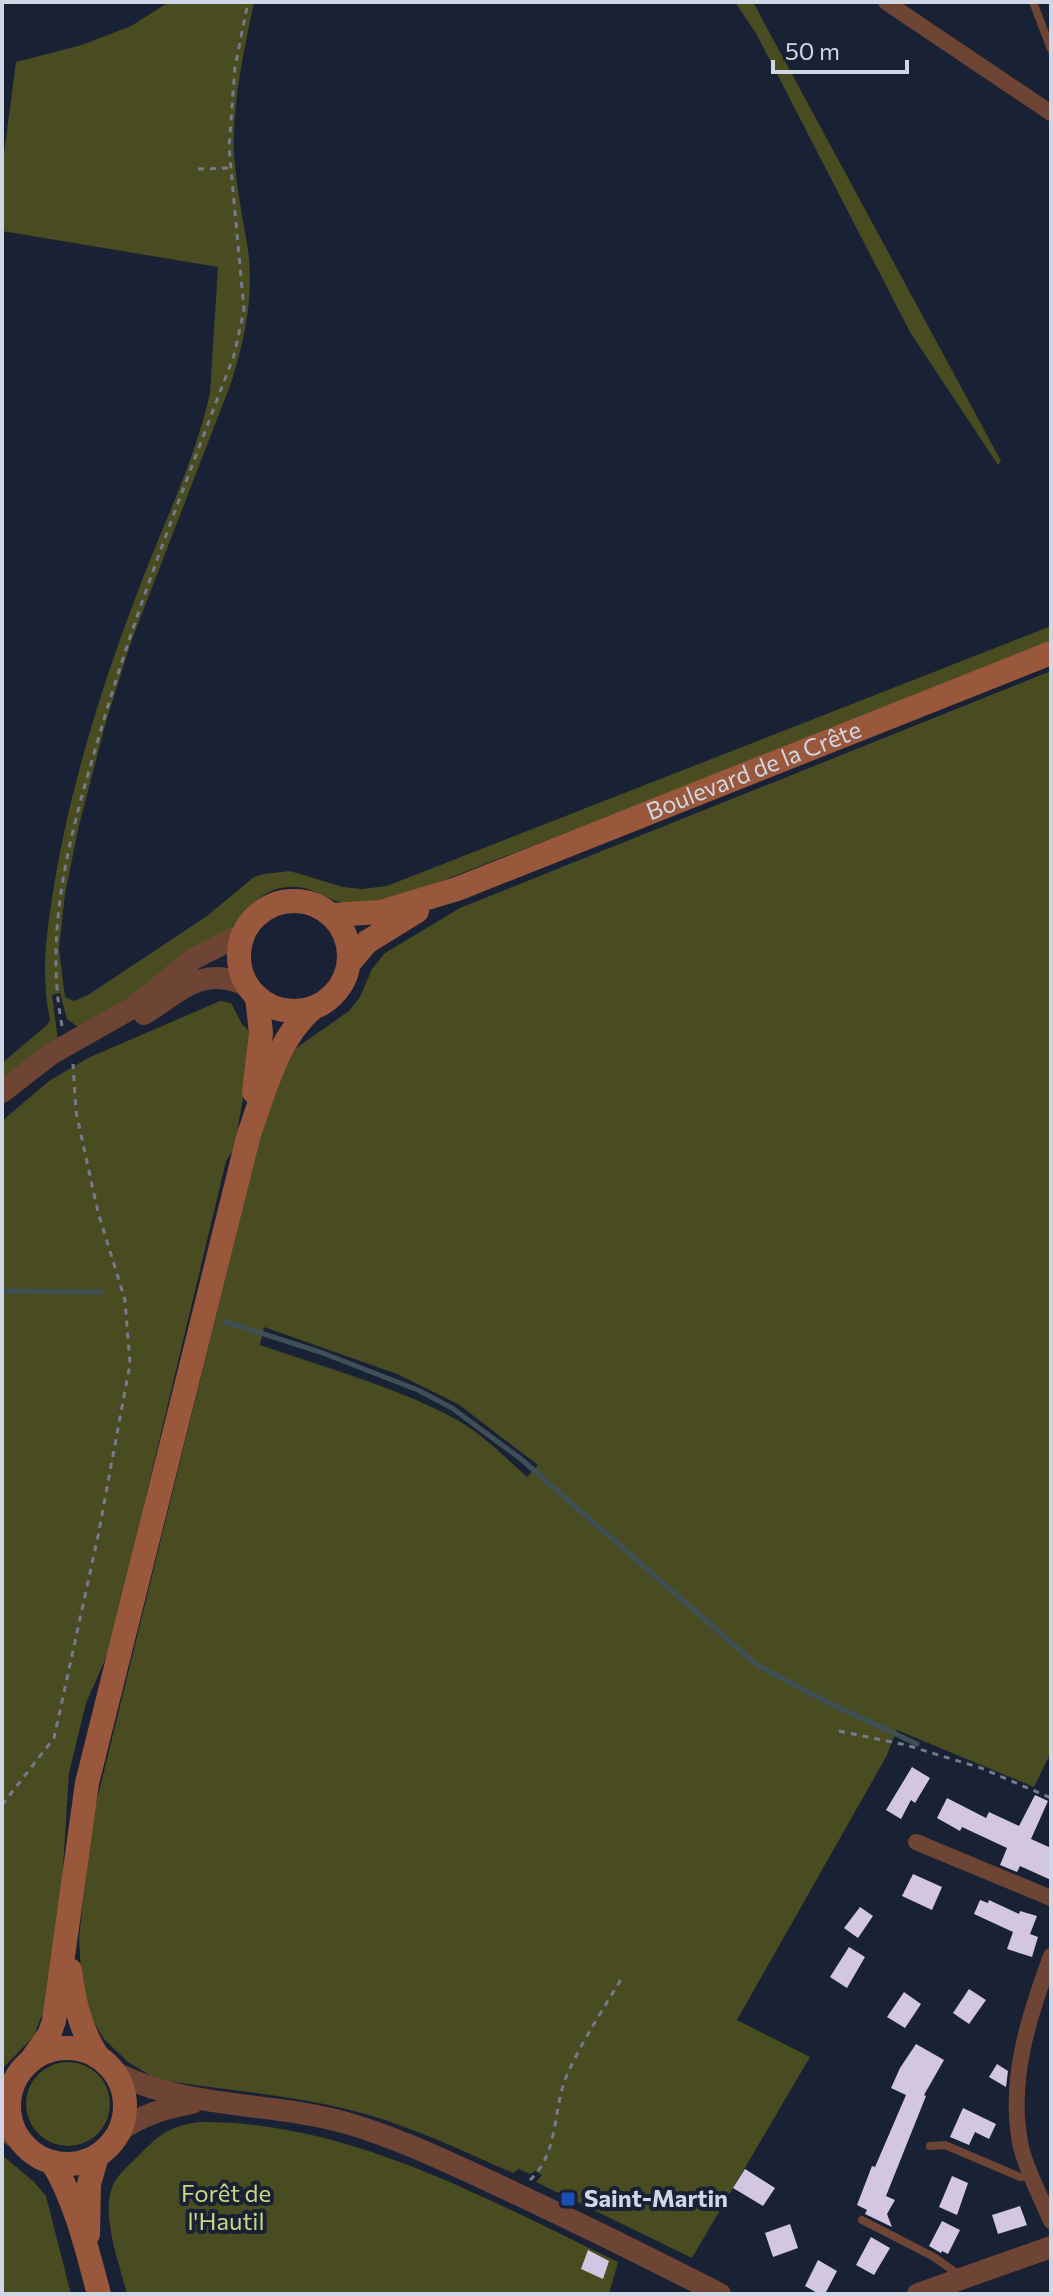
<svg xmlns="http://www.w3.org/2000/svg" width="1053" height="2296" font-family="Commissioner,sans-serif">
  <rect width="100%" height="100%" fill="#192135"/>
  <path fill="#494c20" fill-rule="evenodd" d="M169 2H254C244 51 232 104 234 153 236 186 243 218 248 250 254 296 245 339 231 383L131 642 106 722 79 825 65 894 59 949 65 997 74 1001 88 995 207 916 254 877 264 874 290 871 343 887 362 889 387 886 1051 626V643L406 895C388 901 365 908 346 904 322 899 309 882 281 888 253 894 245 917 225 933 180 971 131 1001 81 1029L67 1019 60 993 52 995 58 1040 2 1085V1063L48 1024 50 1019C40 974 47 931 54 886 69 792 101 688 135 599 160 530 194 465 210 393L218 267 2 231V168L16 62 82 45 131 26Z
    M735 2H753L1001 461 998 465 910 332 757 35Z
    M1051 671V1752L1034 1787 897 1730 886 1757 737 2020 810 2057 692 2258 536 2182 542 2175 535 2171 530 2174 519 2169 513 2173C465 2152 419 2130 369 2115 300 2095 227 2091 156 2079L128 2062 105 2040 83 2006 79 1938 92 1820 270 1096 296 1048 349 1011 360 997 372 969 385 953 460 908ZM264 1327 397 1374 458 1404 538 1465 527 1477C503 1455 479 1431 450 1416 390 1385 323 1367 260 1345Z
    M220 1001 231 1003 242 1024 254 1036 234 1149 226 1161 109 1651 86 1703 69 1773 61 1900 45 2017H41L34 2036 2 2069V1121L49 1081 88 1058Z
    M26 2104a42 42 0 1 1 84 0a42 42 0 1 1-84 0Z
    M200 2122C350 2121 486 2199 618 2262L609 2294H127C120 2265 100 2213 113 2185 118 2173 133 2162 142 2152 162 2132 172 2126 200 2122Z
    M2 2155 33 2181 46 2196 71 2294H2Z"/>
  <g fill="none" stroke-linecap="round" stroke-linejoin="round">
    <path stroke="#3e5056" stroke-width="5" d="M2 1291 101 1292
      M226 1322 320 1352 418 1390 452 1408 521 1459 757 1665 827 1702 917 1744"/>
  </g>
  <path fill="#d3c6e0" d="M912 1767 930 1778 915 1803 911 1800 901 1819 886 1810Z
    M1035 1795 1048 1801 1031 1839 1051 1848V1880L1020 1866 1017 1872 1000 1865 1007 1848 962 1827 960 1831 937 1818 947 1798 986 1818 989 1812 1019 1826Z
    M913 1874 942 1887 932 1910 902 1896Z
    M980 1900 988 1903 989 1900 1019 1914 1020 1911 1037 1916 1030 1934 1038 1937 1032 1957 1007 1949 1013 1932 974 1914Z
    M860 1907 873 1916 858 1938 844 1928Z
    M849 1947 865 1957 847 1988 830 1977Z
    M969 1989 986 2000 969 2024 953 2013Z
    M904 1992 921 2004 905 2028 887 2017Z
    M916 2044 944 2060 924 2095 926 2096 886 2196 895 2200 887 2214 892 2227 865 2214 867 2210 857 2205 872 2166 875 2167 906 2095 891 2088 900 2068Z
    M997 2064 1008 2071 1006 2087 989 2077Z
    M963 2108 996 2124 989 2139 975 2132 969 2145 950 2137Z
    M745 2169 775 2188 763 2206 733 2188Z
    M952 2176 968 2183 957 2215 939 2207Z
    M1020 2206 1027 2225 998 2234 992 2215Z
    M942 2221 960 2230 948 2254 942 2251 941 2253 929 2246Z
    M790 2224 798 2248 773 2257 765 2233Z
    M871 2237 890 2248 874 2275 856 2265Z
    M588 2250 609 2261 603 2279 581 2269Z
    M818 2260 837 2271 825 2294H819L805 2286Z"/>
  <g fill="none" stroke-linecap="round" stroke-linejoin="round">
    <path stroke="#747b8c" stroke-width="3" stroke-dasharray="6 6" stroke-linecap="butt" d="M198 169 231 168
      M62 1026C43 926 72 828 100 733 137 605 187 480 234 355L244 310 229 147 235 67 248 2
      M839 1731 906 1745 981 1768 1051 1798
      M2 1805 54 1738 98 1536 130 1364 125 1300 98 1212 76 1112 73 1064
      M530 2180C560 2152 552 2109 567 2075 582 2041 604 2008 623 1976"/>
    <path stroke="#6e4534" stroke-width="8" d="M1033 2 1051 49
      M930 2146 945 2145 1020 2177 1031 2176
      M862 2220 934 2257 962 2277"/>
    <path stroke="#6e4534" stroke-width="16" d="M886 2 1051 113
      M916 1842 1051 1898
      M1051 1956C1029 2016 1007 2082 1021 2147 1027 2172 1041 2197 1051 2221"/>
    <path stroke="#6e4534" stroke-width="22" d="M144 1014C181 991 203 964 248 986
      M2 1092 51 1054 134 1007 193 959 244 933
      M114 2072C187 2110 272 2101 350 2124 403 2140 452 2164 502 2187 575 2221 648 2257 720 2294
      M2 2090 15 2080
      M2 2129 19 2139
      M119 2131C142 2115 165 2108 192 2103
      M918 2294 1051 2247"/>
    <g stroke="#99573c" stroke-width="24">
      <circle cx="294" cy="956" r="55"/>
      <path id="s1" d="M332 915 381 912 457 889 1051 653"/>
      <path d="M350 962 367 942 417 911"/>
      <path d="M254 1092 261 1033 257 997"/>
      <path d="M70 1970C74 2002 80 2029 98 2057"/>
      <circle cx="67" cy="2106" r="58"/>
      <path d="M32 2059 49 2035 54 2021 87 1783 249 1134C265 1090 277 1039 313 1008"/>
      <path d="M52 2162C76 2201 87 2250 99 2294"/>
      <path d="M88 2234 89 2184 97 2156"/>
    </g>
  </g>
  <rect fill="#1a4fb4" stroke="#192135" stroke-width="3" x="560" y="2191" width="16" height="16" rx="4"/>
  <g text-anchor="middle" stroke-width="8" stroke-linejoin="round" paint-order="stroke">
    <g font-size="24" fill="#d0d7e4" stroke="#192135">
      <text dy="8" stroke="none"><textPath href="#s1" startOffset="448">Boulevard de la Crête</textPath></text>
    </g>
    <g font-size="24" fill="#ced57d" stroke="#192135">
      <text x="226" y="2202">Forêt de<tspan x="226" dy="28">l'Hautil</tspan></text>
    </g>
    <g font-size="24" font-weight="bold" fill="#d0d7e4" stroke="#192135" text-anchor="start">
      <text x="584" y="2207">Saint-Martin</text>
    </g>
  </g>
  <rect width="1053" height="2296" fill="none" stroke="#d0d7e4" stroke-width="8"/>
  <path d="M773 60v12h134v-12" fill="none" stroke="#d0d7e4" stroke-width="4"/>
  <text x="785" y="60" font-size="24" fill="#d0d7e4" stroke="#192135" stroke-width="6" paint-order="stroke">50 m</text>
</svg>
